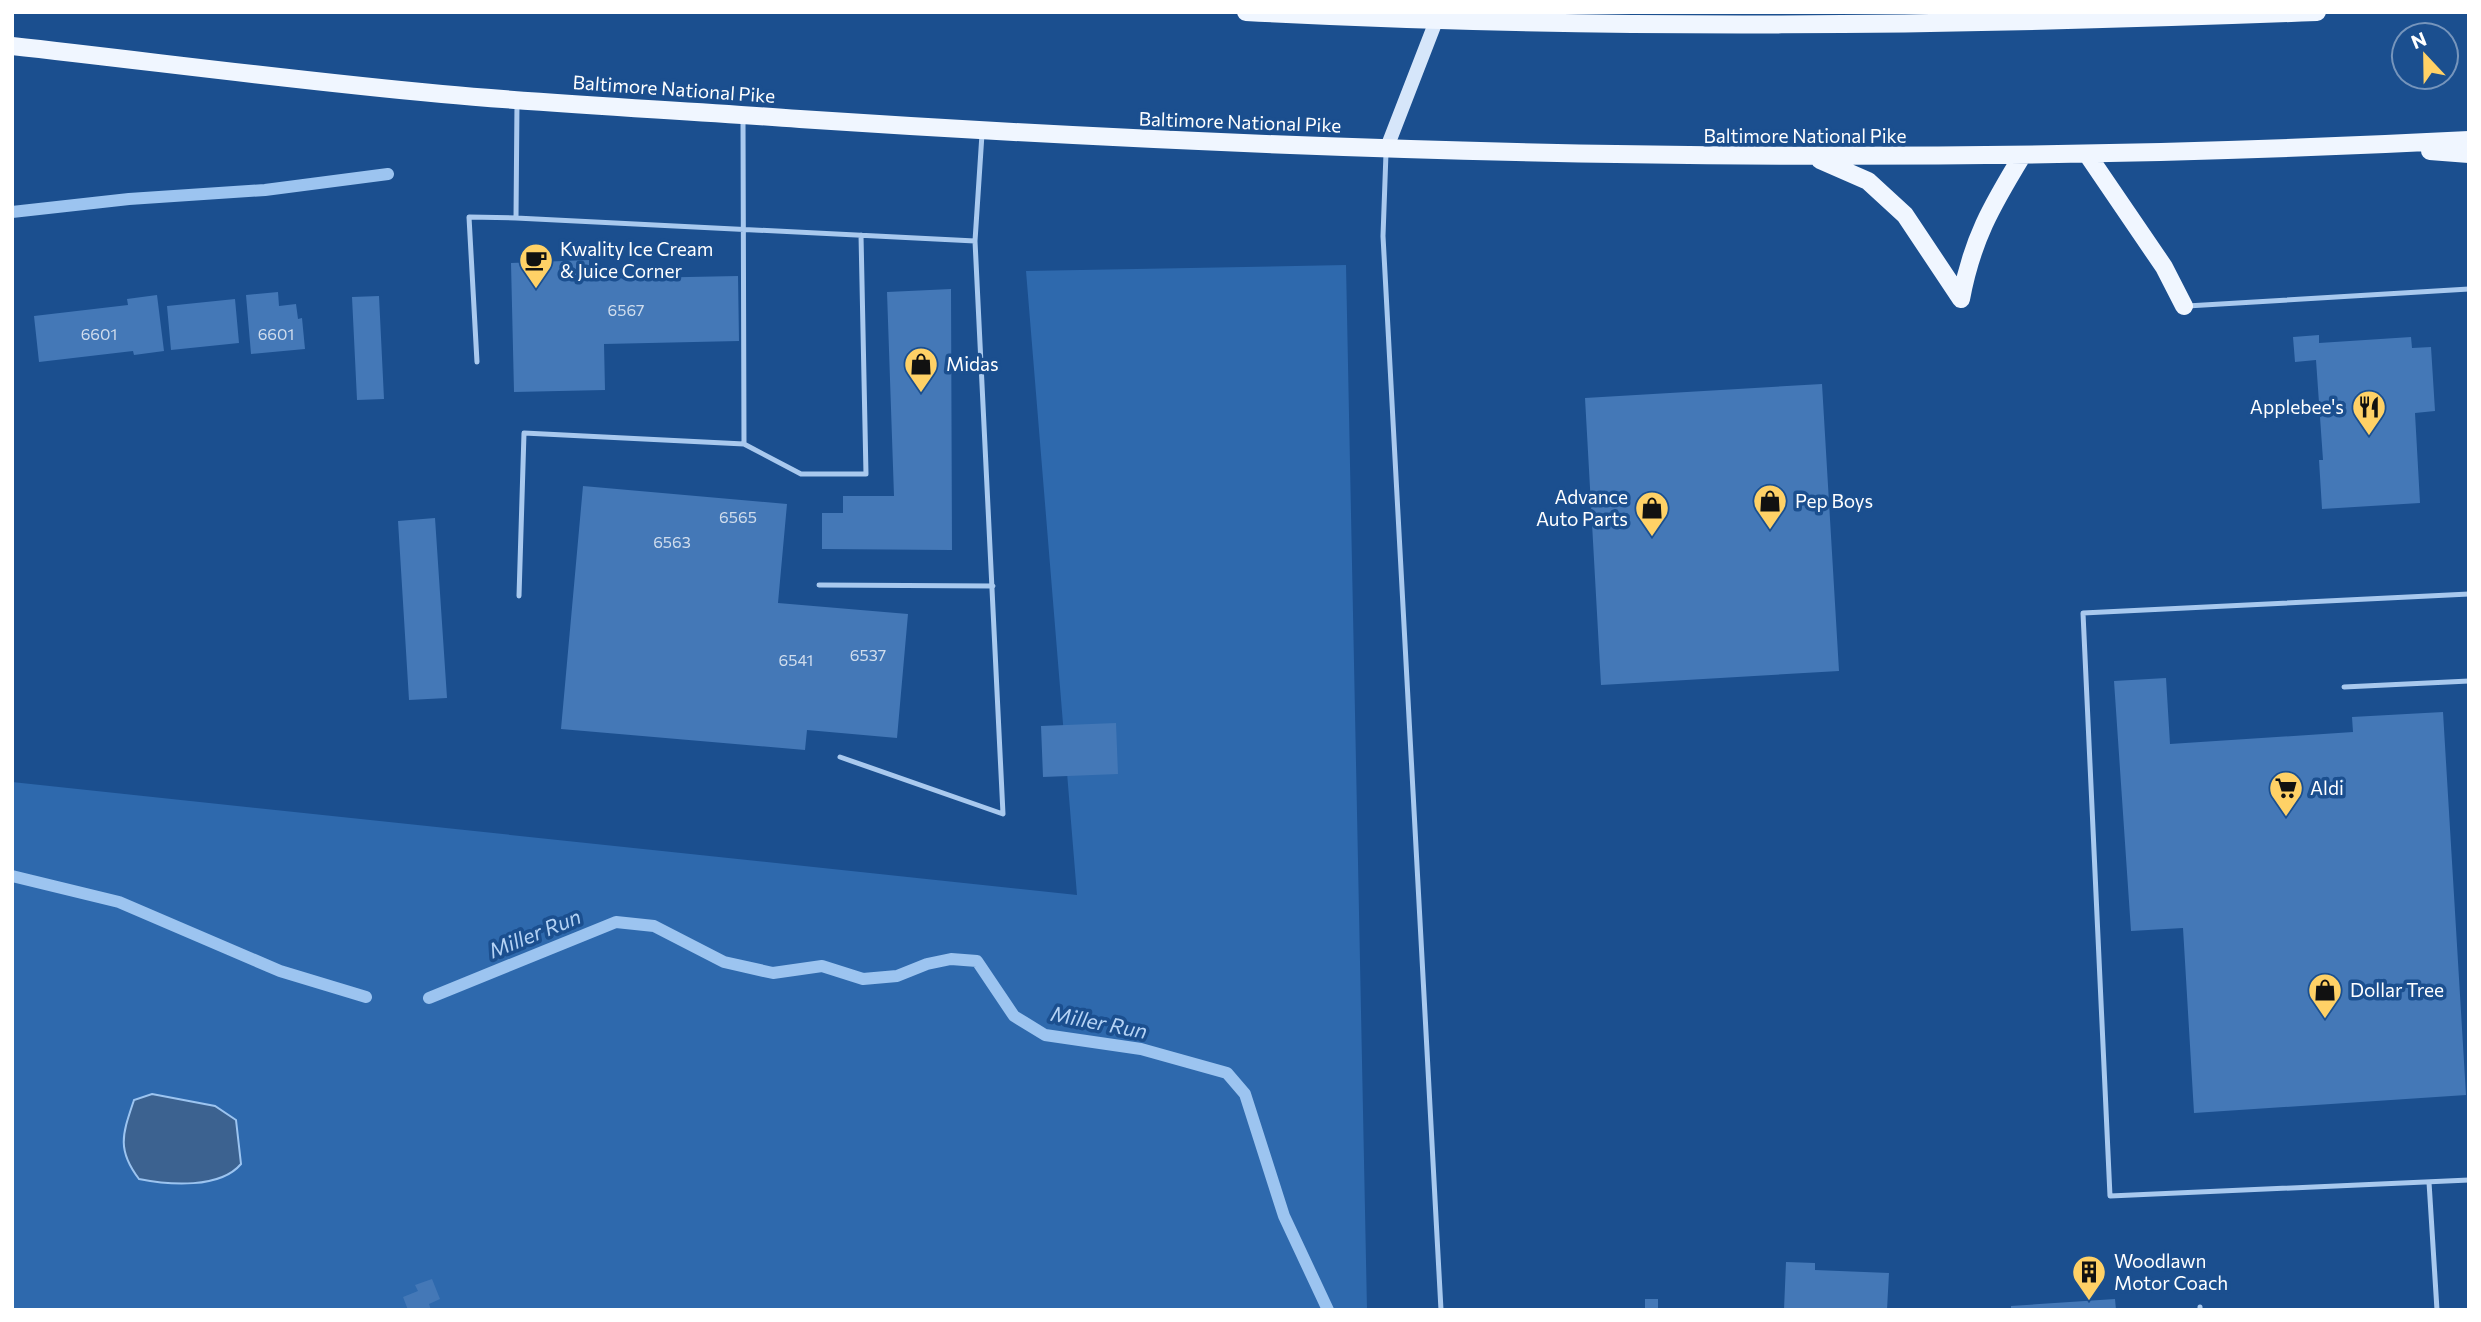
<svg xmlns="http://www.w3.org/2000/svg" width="2481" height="1322" font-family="Commissioner,sans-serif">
  <rect width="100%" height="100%" fill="#1b4f8f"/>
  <path fill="#2e69ad" d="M1346 265 1367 1310H12V782L1077 895 1026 271Z"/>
  <path fill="#3c6290" stroke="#9cc4f0" stroke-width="2" d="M152 1094 215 1106 236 1120 241 1164C220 1189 169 1185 139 1179 116 1149 123 1133 134 1100Z"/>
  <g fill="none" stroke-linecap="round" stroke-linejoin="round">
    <path stroke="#9cc4f0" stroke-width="12" d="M12 212 129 199 265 190 388 174
      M12 876 119 902 280 971 366 997
      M429 998 616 922 654 926 724 962 773 973 822 966 863 979 897 976 927 964 951 959 977 961 1014 1016 1045 1035 1141 1049 1227 1073 1245 1094 1284 1216 1328 1310"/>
  </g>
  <path fill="#4478b7" d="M589 260V279L738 276 739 341 604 344 605 390 514 392 511 263Z
    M951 289 952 550 822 549V513H843V496H894L887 292Z
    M278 292 279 306 296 304 298 319 302 318 305 349 251 354 246 295Z
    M157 295 164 351 134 355 133 351 39 362 34 316 128 305 127 299Z
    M379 296 384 399 357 400 352 297Z
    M235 299 239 343 171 350 167 306Z
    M2319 335V343L2411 337 2412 348 2431 347 2435 411 2415 413 2420 503 2322 509 2319 460H2323L2316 360 2295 362 2293 337Z
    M1822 384 1839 671 1601 685 1585 398Z
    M583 486 787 504 778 603 908 614 897 738 807 730 805 750 561 729Z
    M435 518 447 698 409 700 398 521Z
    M2166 678 2170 744 2353 732 2352 717 2443 712 2466 1095 2194 1113 2183 928 2131 931 2114 681Z
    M1116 723 1118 774 1043 777 1041 726Z
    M1786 1262 1815 1263V1270L1889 1273 1887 1310H1784Z
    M432 1279 440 1299 429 1304 431 1310H408L403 1297 418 1291 415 1285Z
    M1645 1299H1658V1310H1645Z
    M2115 1299 2116 1310H2011V1306Z"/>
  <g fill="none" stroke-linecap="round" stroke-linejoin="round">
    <path stroke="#a9c9ee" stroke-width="5" d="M517 102 516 218 975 241 982 134
      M743 118 744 444
      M1386 153 1383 236 1441 1310
      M2187 306 2469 289
      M477 362 469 217 516 218
      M819 585 993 586
      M2469 594 2083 613 2110 1196 2469 1180
      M519 596 524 433 744 444 801 474H866L861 235
      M2344 687 2469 681
      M840 757 1003 814 975 241
      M2429 1182 2437 1310
      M2200 1307V1310"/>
    <path stroke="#d6e6fa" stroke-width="14" d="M1386 150 1436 21 1435 12"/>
    <path stroke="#f0f6ff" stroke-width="18" d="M1246 12C1603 31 1960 26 2317 12
      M12 46C156 62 299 81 442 94 561 105 681 110 800 119 1357 156 1911 169 2469 140
      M2430 151 2469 154
      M2087 154 2164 267 2184 306
      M1820 160 1868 181 1905 215 1961 299
      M1961 299C1972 240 1991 207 2022 156"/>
  </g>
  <defs>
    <g id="cafe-pin" transform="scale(1.75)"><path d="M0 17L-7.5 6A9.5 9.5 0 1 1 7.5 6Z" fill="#ffd166" stroke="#1b4f8f"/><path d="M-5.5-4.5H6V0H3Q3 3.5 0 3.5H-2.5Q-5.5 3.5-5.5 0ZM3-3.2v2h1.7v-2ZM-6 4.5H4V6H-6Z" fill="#111"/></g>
    <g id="shop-pin" transform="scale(1.75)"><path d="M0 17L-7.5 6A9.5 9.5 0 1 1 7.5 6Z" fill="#ffd166" stroke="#1b4f8f"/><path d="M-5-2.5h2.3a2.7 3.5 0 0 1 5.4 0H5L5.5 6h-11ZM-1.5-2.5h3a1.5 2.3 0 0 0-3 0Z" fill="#111"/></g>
    <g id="restaurant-pin" transform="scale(1.75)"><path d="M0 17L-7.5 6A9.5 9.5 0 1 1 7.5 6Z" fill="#ffd166" stroke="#1b4f8f"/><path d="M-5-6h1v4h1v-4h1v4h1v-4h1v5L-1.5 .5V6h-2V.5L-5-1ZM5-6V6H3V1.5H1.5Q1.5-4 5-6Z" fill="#111"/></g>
    <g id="supermarket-pin" transform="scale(1.75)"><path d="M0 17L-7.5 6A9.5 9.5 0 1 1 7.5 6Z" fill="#ffd166" stroke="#1b4f8f"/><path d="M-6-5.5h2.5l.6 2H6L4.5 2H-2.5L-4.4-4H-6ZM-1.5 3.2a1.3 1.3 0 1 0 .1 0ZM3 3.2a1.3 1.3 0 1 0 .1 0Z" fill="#111"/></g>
    <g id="building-pin" transform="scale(1.75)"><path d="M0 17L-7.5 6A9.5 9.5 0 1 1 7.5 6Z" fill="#ffd166" stroke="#1b4f8f"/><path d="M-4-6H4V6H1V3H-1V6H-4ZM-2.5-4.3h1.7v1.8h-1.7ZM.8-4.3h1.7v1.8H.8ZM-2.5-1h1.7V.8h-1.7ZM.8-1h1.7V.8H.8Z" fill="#111"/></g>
  </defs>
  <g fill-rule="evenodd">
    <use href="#cafe-pin" x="536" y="260"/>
    <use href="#shop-pin" x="921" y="364"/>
    <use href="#restaurant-pin" x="2369" y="407"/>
    <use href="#shop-pin" x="1770" y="501"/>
    <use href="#shop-pin" x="1652" y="508"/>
    <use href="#supermarket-pin" x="2286" y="788"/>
    <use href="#shop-pin" x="2325" y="990"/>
    <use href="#building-pin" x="2089" y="1272"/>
  </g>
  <g text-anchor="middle" stroke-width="7" stroke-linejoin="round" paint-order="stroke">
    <g font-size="16" fill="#d0dded">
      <text x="626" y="316">6567</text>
      <text x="99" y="340">6601</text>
      <text x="276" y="340">6601</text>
      <text x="738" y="523">6565</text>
      <text x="672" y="548">6563</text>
      <text x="868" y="661">6537</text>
      <text x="796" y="666">6541</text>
    </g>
    <g font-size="19" fill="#fff" stroke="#1b4f8f">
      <text transform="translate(674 89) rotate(4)" y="7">Baltimore National Pike</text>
      <text transform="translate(1240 122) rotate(2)" y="7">Baltimore National Pike</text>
      <text x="1805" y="143">Baltimore National Pike</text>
    </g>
    <g font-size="19" fill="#fff" stroke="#1b4f8f" text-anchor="start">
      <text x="560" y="256">Kwality Ice Cream<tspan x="560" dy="22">&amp; Juice Corner</tspan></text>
      <text x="946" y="371">Midas</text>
      <text x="2344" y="414" text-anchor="end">Applebee's</text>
      <text x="1628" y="504" text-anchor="end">Advance<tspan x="1628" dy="22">Auto Parts</tspan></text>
      <text x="1795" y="508">Pep Boys</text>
      <text x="2310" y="795">Aldi</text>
      <text x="2350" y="997">Dollar Tree</text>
      <text x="2114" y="1268">Woodlawn<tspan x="2114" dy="22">Motor Coach</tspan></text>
    </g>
    <g font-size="21" font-style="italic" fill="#b5d3f5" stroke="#1b4f8f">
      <text transform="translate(535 934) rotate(-22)" y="7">Miller Run</text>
      <text transform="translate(1099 1023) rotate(11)" y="7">Miller Run</text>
    </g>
  </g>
  <rect width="2481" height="1322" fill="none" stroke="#ffffff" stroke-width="28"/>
  <g transform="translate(2425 56) rotate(338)"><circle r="33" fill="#1b4f8f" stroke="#7695bc" stroke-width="2"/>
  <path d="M0-5L12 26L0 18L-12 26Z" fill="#ffd166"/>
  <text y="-10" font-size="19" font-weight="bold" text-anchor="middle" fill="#ffffff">N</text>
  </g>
</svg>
